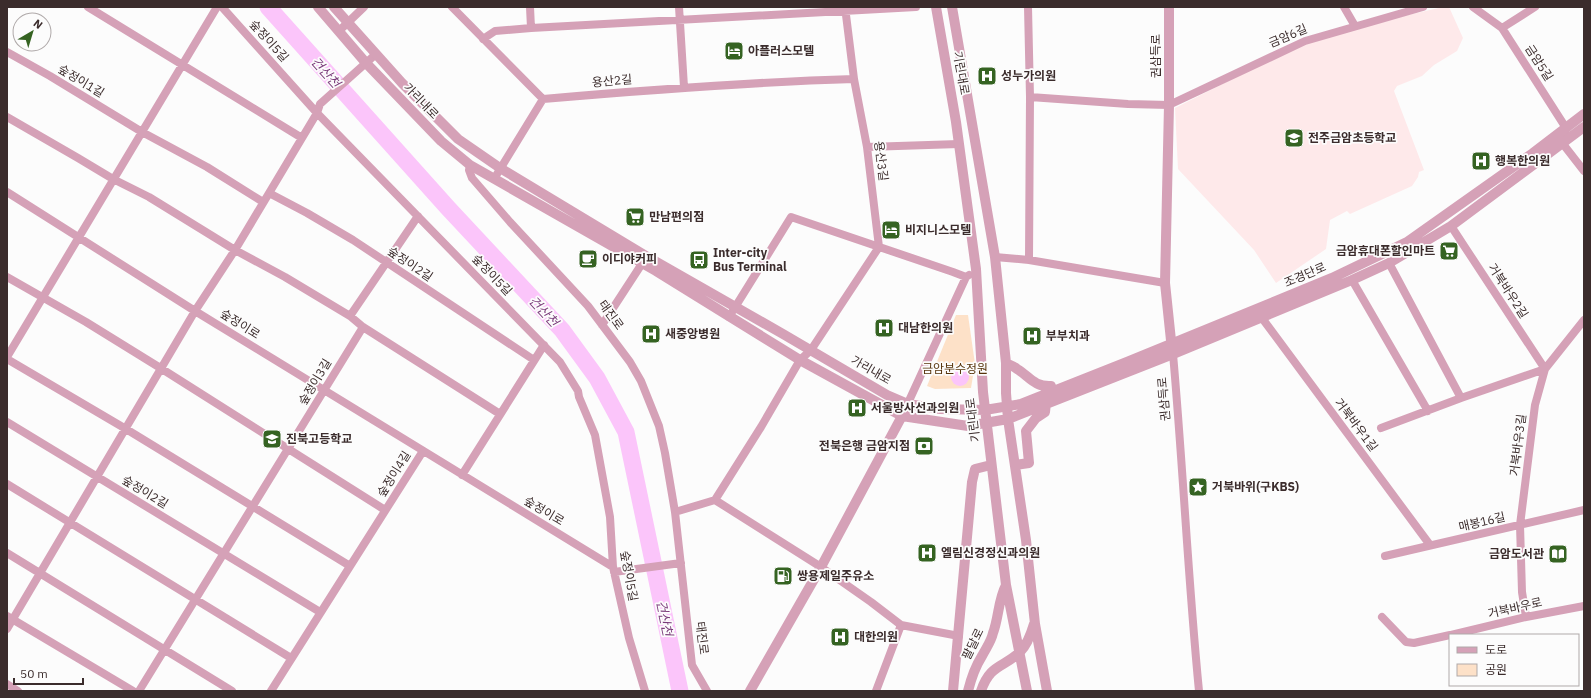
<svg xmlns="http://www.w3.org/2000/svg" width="1591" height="698" font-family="'IBM Plex Sans','Noto Sans KR',sans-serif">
  <rect width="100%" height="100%" fill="#fcfcfc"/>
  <path fill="#fee9ea" d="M1443 7H1449L1463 38 1457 51 1434 65 1422 76 1397 86 1394 91 1424 170 1419 172 1418 177 1412 186 1350 214 1347 211 1330 220 1326 249 1276 283 1254 250 1178 169 1175 108 1302 44 1369 24Z"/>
  <path fill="#fde1c8" d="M956 315H968L975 364 971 388 935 389 927 386Z"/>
  <path fill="#fbc5fa" d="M951 377a9 9 0 1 1 18 0a9 9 0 1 1-18 0Z"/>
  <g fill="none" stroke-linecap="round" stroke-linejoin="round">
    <path stroke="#fbc5fa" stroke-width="17" d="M268 7 448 208 562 330 597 378 626 432 680 691"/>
    <path stroke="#d5a1b7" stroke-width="8" d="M88 7 302 138
      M222 7 317 113 560 362 578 391 579 397 595 435 610 517 613 567 629 638 645 691
      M452 7 543 99 494 179
      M530 7 531 28
      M679 7 684 87
      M1028 7 1030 97 1029 260
      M1344 7 1355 26
      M1473 7 1502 28 1566 128 1563 144 1584 171
      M1502 28 1535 7
      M339 31 364 7
      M483 39 495 31 531 28 916 7
      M7 52 50 76 142 132 207 167 263 202
      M1030 97 1128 104 1169 105 1305 41 1423 7
      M543 99C647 90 750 82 854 79
      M7 117 78 158 113 179 149 197 235 250 285 277 350 316 363 327 500 414
      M867 147 959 144
      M470 165 469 170 472 178 510 222 588 306 630 362 641 381 659 426 665 453 675 512 692 665 707 691
      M7 192 195 311 613 567
      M269 193 307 213 353 240 534 360
      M995 257 1029 260 1165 283
      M1389 263 1461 398
      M7 277 86 322 162 369 385 510
      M1352 280 1428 411
      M350 316 418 216
      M729 317 791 217 953 272 966 277
      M1262 318 1430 545
      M602 325 645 259
      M1173 354C1183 466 1188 579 1199 691
      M7 357 217 7
      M7 359 126 429 350 566
      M902 416 966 277 969 275
      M7 422 320 612
      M1381 428 1461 398 1545 369 1451 226
      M462 475 544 345
      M7 484 291 658
      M715 500 761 427 800 360 811 350 879 247 867 147 854 79 845 7
      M675 512 715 500 821 567 871 602 901 625 959 636
      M7 553 232 691
      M1385 556 1584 510
      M614 572 681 563
      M7 616 133 691
      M1382 617 1406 642 1414 643 1450 635
      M1526 617 1522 592 1520 525 1535 405 1545 369 1584 320
      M7 629 195 311 235 250 302 138 317 113 320 104 376 54
      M1451 635 1526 617 1584 606
      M7 684 18 691
      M139 691 363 327
      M271 691 423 451
      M876 691 901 625"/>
    <path stroke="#d5a1b7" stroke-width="10" d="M318 7 366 63 441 141 470 165 656 271 800 360 902 416 968 426 1008 419 1173 354 1352 280 1389 263 1451 226 1584 127
      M334 7 402 83 458 139 500 168 646 256 783 334 887 395 908 404 940 409 985 410 1021 404 1127 362 1332 278 1407 242 1533 153 1584 114
      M936 7 956 122 976 269 983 392 1006 585 1027 691
      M952 7 995 257 1006 363V393L1008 419 1026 540 1035 624 1047 691
      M1169 7V105L1165 283 1172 350
      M1006 363C1009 365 1014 366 1017 369 1029 376 1034 387 1051 386L1053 391
      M1015 465 1029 463 1026 431 1036 418 1045 412 1046 403
      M750 691 821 567 902 416
      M953 691 972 482 975 469 991 465
      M968 691C971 679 975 667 982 656 986 648 991 642 993 633 999 617 998 600 1006 585
      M981 691C990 664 1003 668 1020 652 1027 645 1031 634 1034 624"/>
  </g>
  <defs>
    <g id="hotel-square" transform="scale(1)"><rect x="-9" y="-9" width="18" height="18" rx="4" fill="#356322" stroke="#fcfcfc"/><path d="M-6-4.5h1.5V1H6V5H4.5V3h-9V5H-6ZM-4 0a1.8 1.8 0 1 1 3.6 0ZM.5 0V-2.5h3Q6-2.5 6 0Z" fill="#fff"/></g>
    <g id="hospital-square" transform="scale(1)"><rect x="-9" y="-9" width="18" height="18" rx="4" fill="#356322" stroke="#fcfcfc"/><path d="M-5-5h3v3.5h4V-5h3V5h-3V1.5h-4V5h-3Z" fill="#fff"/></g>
    <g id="school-square" transform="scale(1)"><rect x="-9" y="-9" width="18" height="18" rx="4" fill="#356322" stroke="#fcfcfc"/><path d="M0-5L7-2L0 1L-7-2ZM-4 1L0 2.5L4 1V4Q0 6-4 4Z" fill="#fff"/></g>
    <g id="supermarket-square" transform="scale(1)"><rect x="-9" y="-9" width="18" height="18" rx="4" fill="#356322" stroke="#fcfcfc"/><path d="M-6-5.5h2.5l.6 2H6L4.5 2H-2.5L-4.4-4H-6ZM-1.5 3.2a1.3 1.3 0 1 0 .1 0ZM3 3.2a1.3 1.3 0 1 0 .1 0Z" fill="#fff"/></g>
    <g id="cafe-square" transform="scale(1)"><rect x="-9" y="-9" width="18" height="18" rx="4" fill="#356322" stroke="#fcfcfc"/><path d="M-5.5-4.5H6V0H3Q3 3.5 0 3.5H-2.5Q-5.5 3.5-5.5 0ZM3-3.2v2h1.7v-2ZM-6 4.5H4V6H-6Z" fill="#fff"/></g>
    <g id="bus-square" transform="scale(1)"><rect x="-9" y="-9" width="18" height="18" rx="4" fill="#356322" stroke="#fcfcfc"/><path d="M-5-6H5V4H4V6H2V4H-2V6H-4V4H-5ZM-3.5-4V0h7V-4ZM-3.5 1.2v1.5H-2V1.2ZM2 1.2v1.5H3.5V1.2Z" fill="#fff"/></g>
    <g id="bank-square" transform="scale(1)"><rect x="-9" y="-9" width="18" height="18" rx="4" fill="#356322" stroke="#fcfcfc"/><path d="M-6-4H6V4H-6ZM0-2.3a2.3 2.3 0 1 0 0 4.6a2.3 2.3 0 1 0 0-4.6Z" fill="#fff"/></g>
    <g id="sight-square" transform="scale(1)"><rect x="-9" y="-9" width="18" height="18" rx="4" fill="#356322" stroke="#fcfcfc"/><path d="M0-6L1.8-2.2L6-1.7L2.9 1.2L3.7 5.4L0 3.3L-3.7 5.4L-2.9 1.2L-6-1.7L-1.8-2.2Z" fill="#fff"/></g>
    <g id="library-square" transform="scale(1)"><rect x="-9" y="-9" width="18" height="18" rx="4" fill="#356322" stroke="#fcfcfc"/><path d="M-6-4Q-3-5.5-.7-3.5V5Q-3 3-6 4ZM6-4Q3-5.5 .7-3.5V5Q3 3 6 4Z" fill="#fff"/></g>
    <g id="fuel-square" transform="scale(1)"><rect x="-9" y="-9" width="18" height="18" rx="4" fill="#356322" stroke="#fcfcfc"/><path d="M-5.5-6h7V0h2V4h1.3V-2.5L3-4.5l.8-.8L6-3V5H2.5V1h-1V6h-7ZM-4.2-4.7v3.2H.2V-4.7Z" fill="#fff"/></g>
  </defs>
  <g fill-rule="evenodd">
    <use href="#hotel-square" x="734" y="51"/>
    <use href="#hospital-square" x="987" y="76"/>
    <use href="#school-square" x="1294" y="138"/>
    <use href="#hospital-square" x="1481" y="161"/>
    <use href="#supermarket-square" x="635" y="217"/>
    <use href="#hotel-square" x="891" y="230"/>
    <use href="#supermarket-square" x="1449" y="251"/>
    <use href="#cafe-square" x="588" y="259"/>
    <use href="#bus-square" x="699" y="260"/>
    <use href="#hospital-square" x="884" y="328"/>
    <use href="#hospital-square" x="651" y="334"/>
    <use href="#hospital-square" x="1032" y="336"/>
    <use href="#hospital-square" x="857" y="408"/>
    <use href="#school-square" x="272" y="439"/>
    <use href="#bank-square" x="924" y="446"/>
    <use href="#sight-square" x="1198" y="487"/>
    <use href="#hospital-square" x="927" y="553"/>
    <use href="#library-square" x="1558" y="554"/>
    <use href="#fuel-square" x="783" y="576"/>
    <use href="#hospital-square" x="840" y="637"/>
  </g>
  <g text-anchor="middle" stroke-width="3.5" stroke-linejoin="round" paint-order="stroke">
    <g font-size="12" fill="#3b2c2c" stroke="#fcfcfc">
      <text transform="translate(1288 36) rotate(-23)" y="4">금암6길</text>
      <text transform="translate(269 41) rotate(48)" y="4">숲정이5길</text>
      <text transform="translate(1156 56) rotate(-90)" y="4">권삼득로</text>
      <text transform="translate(1539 63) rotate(57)" y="4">금암5길</text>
      <text transform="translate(961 73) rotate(80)" y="4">기린대로</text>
      <text transform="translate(81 81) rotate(31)" y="4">숲정이1길</text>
      <text transform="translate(612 81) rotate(-5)" y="4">용산2길</text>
      <text transform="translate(421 101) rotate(46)" y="4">가리내로</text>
      <text transform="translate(881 161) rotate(83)" y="4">용산3길</text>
      <text transform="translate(410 264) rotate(34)" y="4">숲정이2길</text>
      <text transform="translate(492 275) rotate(46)" y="4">숲정이5길</text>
      <text transform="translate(1305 275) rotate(-23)" y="4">조경단로</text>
      <text transform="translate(1508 291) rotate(57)" y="4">거북바우2길</text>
      <text transform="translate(611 315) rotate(54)" y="4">태진로</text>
      <text transform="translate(240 324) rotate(32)" y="4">숲정이로</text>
      <text transform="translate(871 370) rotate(30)" y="4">가리내로</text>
      <text transform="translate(315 382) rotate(-59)" y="4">숲정이3길</text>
      <text transform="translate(1164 399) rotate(-95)" y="4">권삼득로</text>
      <text transform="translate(973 420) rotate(-97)" y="4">기린대로</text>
      <text transform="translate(1356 425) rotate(53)" y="4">거북바우1길</text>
      <text transform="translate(1518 445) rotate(-83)" y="4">거북바우3길</text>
      <text transform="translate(394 474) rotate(-58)" y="4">숲정이4길</text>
      <text transform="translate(145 492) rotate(31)" y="4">숲정이2길</text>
      <text transform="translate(544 511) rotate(31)" y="4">숲정이로</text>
      <text transform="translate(1482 522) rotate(-13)" y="4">매봉16길</text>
      <text transform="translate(629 576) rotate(80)" y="4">숲정이5길</text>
      <text transform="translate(1515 608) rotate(-13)" y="4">거북바우로</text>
      <text transform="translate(702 638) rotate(83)" y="4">태진로</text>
      <text transform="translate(973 644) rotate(-64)" y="4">팔달로</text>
    </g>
    <g font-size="12" font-weight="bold" fill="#3b2c2c" stroke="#fcfcfc" text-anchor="start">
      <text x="748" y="55">아플러스모텔</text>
      <text x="1001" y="80">성누가의원</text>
      <text x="1308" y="142">전주금암초등학교</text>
      <text x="1495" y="165">행복한의원</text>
      <text x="649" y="221">만남편의점</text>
      <text x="905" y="234">비지니스모텔</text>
      <text x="1435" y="255" text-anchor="end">금암휴대폰할인마트</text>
      <text x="713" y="257">Inter-city<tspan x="713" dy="14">Bus Terminal</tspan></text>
      <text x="602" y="263">이디야커피</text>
      <text x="898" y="332">대남한의원</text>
      <text x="665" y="338">새중앙병원</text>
      <text x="1046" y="340">부부치과</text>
      <text x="871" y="412">서울방사선과의원</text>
      <text x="286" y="443">진북고등학교</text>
      <text x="910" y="450" text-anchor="end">전북은행 금암지점</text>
      <text x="1212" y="491">거북바위(구KBS)</text>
      <text x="941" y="557">엘림신경정신과의원</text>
      <text x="1544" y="558" text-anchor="end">금암도서관</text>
      <text x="797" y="580">쌍용제일주유소</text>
      <text x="854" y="641">대한의원</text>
    </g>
    <g font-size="12" fill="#56330a" stroke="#fcfcfc">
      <text x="955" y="373">금암분수정원</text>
    </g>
    <g font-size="13" font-style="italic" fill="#7a3b7a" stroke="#fcfcfc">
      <text transform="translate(326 72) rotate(48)" y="5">건산천</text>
      <text transform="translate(544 311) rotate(47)" y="5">건산천</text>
      <text transform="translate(665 618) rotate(78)" y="5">건산천</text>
    </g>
  </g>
  <rect width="1591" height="698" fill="none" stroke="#3b2c2c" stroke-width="16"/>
  <rect x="1449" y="634" width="130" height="52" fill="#fcfcfc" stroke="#afa9a9"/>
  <rect x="1457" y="647" width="20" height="6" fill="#d5a1b7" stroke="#afa9a9"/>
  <text x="1485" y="654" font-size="12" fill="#3b2c2c">도로</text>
  <rect x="1457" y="664" width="20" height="12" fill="#fde1c8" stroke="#afa9a9"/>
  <text x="1485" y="674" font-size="12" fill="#3b2c2c">공원</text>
  <g transform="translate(32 32) rotate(38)"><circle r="19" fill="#fcfcfc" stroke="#afa9a9"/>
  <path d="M0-3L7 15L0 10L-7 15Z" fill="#356322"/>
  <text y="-6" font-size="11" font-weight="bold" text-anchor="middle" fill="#3b2c2c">N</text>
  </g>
  <path d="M14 678v6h69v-6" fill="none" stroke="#3b2c2c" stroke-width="2"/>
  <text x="20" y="678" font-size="12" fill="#3b2c2c" stroke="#fcfcfc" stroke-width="3" paint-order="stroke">50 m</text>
</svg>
